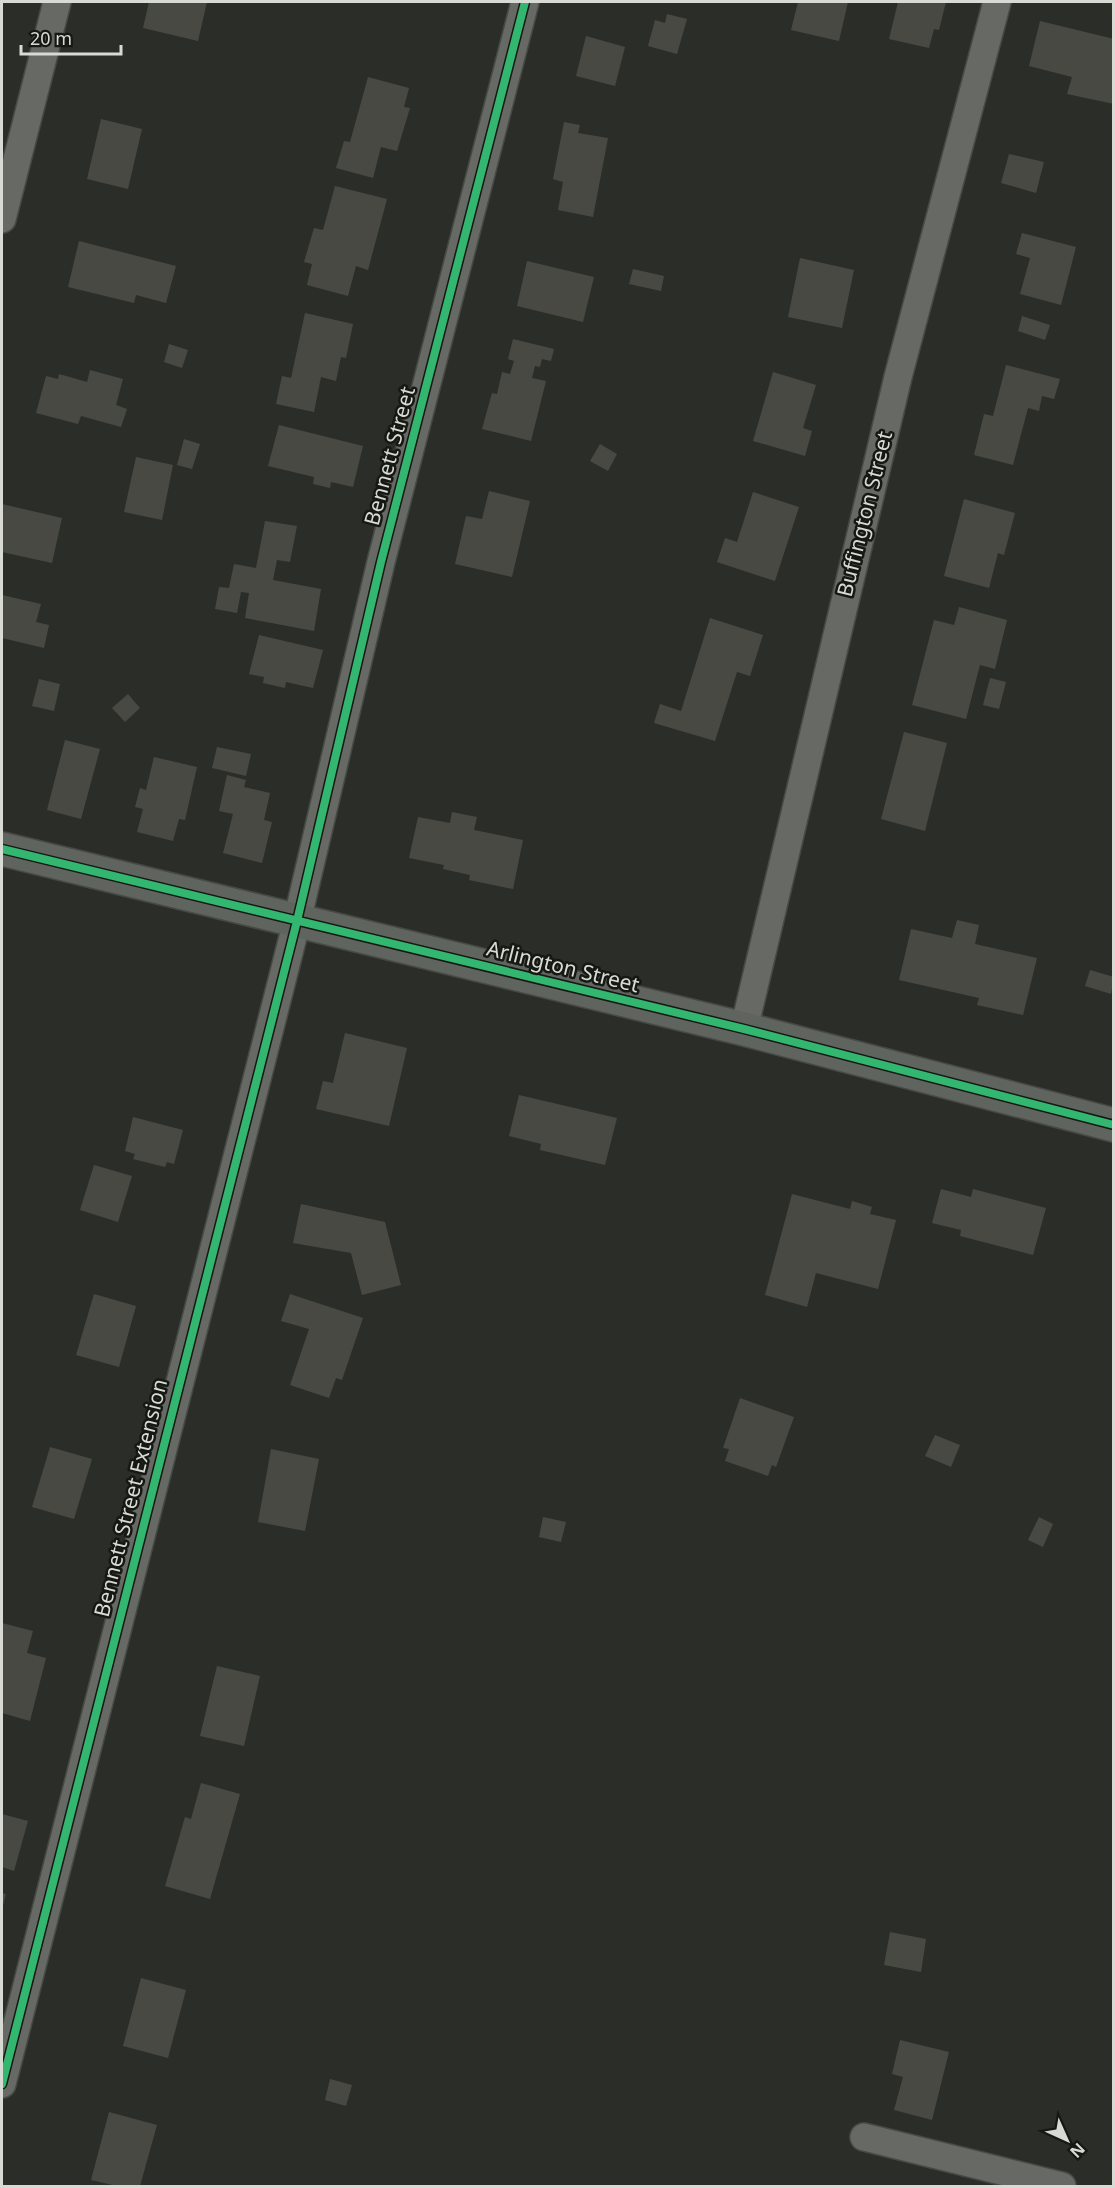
<svg xmlns="http://www.w3.org/2000/svg" width="1115" height="2188" font-family="'Noto Sans',sans-serif">
  <rect width="100%" height="100%" fill="#2b2e28"/>
  <path fill="#494944" d="M149 2H207L198 41 143 28Z
    M798 2H848L839 41 791 30Z
    M898 2H946L939 30 934 29 929 48 889 39Z
    M667 14 687 19 677 54 648 46 655 20 665 23Z
    M1040 21 1114 39V104L1067 94 1072 77 1029 66Z
    M586 36 625 47 615 86 576 76Z
    M368 77 409 88 404 107 410 108 397 151 381 147 373 178 336 168 344 141 350 142Z
    M101 119 142 129 128 189 87 179Z
    M564 122 580 125 578 133 608 138 593 217 558 210 563 182 553 179Z
    M1009 154 1044 162 1036 193 1001 183Z
    M335 186 387 199 368 270 356 266 348 296 307 285 312 264 304 262 314 228 323 230Z
    M1022 233 1076 247 1061 305 1020 294 1030 258 1016 254Z
    M79 241 176 266 166 303 136 295 134 303 68 287Z
    M800 258 854 270 842 328 788 317Z
    M527 261 594 277 583 322 517 306Z
    M633 269 664 276 661 291 629 284Z
    M305 313 353 324 346 358 341 357 336 381 321 377 314 412 276 404 282 376 291 378Z
    M1022 316 1050 325 1045 340 1018 331Z
    M513 339 554 349 551 361 542 359 540 367 535 366 532 378 546 381 531 441 482 429 492 393 497 394 502 372 510 374 514 361 508 359Z
    M169 344 188 350 182 368 164 362Z
    M1006 365 1060 379 1054 399 1042 396 1039 411 1028 408 1013 465 974 455 984 414 993 416Z
    M90 370 123 379 116 405 127 409 121 427 81 416 78 424 36 413 46 376 58 379 59 374 87 382Z
    M773 372 816 385 803 428 812 431 805 456 753 441Z
    M279 425 363 446 353 487 331 482 330 488 313 484 314 477 268 466Z
    M184 439 200 444 192 469 177 465Z
    M600 444 617 454 608 471 590 461Z
    M136 457 173 465 162 520 124 512Z
    M489 491 530 501 512 577 455 564 466 516 482 519Z
    M753 492 799 507 775 581 717 562 725 538 737 542Z
    M964 499 1015 513 1004 555 998 553 989 588 944 576Z
    M2 504 62 518 52 563 2 552Z
    M265 521 297 526 290 562 277 560 273 580 321 589 314 631 245 618 249 593 241 592 237 613 215 609 219 587 229 588 234 564 256 568Z
    M2 595 41 604 36 622 49 625 44 648 2 638Z
    M959 607 1007 620 995 669 980 665 966 719 912 705 934 620 954 625Z
    M710 618 763 635 750 676 737 672 715 741 654 723 660 704 681 711Z
    M259 635 323 650 313 688 286 682 285 688 263 683 264 677 249 674Z
    M990 678 1006 682 999 709 983 705Z
    M39 679 60 684 54 711 32 706Z
    M128 694 140 708 125 722 112 708Z
    M904 732 947 743 925 831 881 819Z
    M65 740 100 749 81 819 47 810Z
    M217 747 251 754 246 776 212 768Z
    M154 757 197 767 185 820 179 819 173 841 137 832 143 809 135 807 140 788 146 790Z
    M227 775 246 780 244 787 270 793 264 820 272 822 262 863 223 853 233 814 219 811Z
    M452 812 477 817 474 830 523 840 513 889 469 880 470 875 443 869 444 865 409 858 418 817 450 823Z
    M957 920 979 925 975 944 1037 958 1023 1015 977 1005 979 998 899 980 911 929 952 938Z
    M1090 970 1114 977 1111 994 1085 986Z
    M345 1033 407 1048 389 1126 316 1109 323 1081 333 1083Z
    M519 1095 617 1118 605 1165 540 1150 541 1144 509 1136Z
    M133 1117 183 1130 174 1164 167 1162 165 1167 133 1159 135 1154 125 1151Z
    M94 1165 132 1176 118 1222 80 1210Z
    M941 1189 971 1197 973 1189 1046 1208 1033 1255 960 1236 961 1230 932 1223Z
    M792 1194 850 1209 852 1201 872 1207 870 1214 896 1220 878 1289 816 1273 807 1307 765 1295Z
    M301 1204 385 1222 401 1285 362 1295 351 1253 293 1243Z
    M94 1294 136 1306 119 1367 76 1355Z
    M290 1294 363 1318 342 1380 336 1378 329 1398 290 1385 309 1329 281 1321Z
    M740 1398 794 1417 776 1467 772 1465 768 1476 725 1461 729 1449 723 1448Z
    M935 1435 960 1445 951 1467 925 1456Z
    M50 1447 92 1459 74 1519 32 1507Z
    M271 1449 319 1459 305 1531 258 1522Z
    M543 1517 566 1522 561 1542 539 1537Z
    M1039 1517 1053 1524 1043 1547 1028 1540Z
    M2 1623 33 1631 27 1653 46 1658 30 1721 2 1713Z
    M217 1666 260 1676 244 1746 200 1736Z
    M201 1783 240 1794 210 1899 165 1886 185 1817 191 1819Z
    M2 1814 28 1821 14 1871 2 1867Z
    M2 1893 6 1894 2 1909Z
    M890 1932 926 1939 921 1972 884 1965Z
    M141 1978 186 1990 168 2058 123 2046Z
    M900 2040 949 2052 932 2120 894 2110 903 2077 892 2074Z
    M330 2079 352 2085 346 2106 325 2100Z
    M109 2112 157 2125 140 2186H117L91 2180Z"/>
  <g fill="none" stroke-linecap="round" stroke-linejoin="round">
    <g stroke="#474944" stroke-width="30">
      <path id="street" d="M2 219 57 2
        M744 1029 898 377 997 2
        M2 2084 297 921 381 562 525 2
        M864 2137 1062 2186"/>
    </g>
    <g stroke="#474944" stroke-width="36">
      <path id="secondary" d="M2 849 744 1029 1114 1125"/>
    </g>
    <use href="#street" stroke="#666964" stroke-width="27"/>
    <use href="#secondary" stroke="#5f645e" stroke-width="33"/>
    <g stroke="#161813" stroke-width="11">
      <path id="cycleway" d="M2 849 744 1029 1114 1125
        M2 2084 297 921 381 562 525 2"/>
    </g>
    <use href="#cycleway" stroke="#33b770" stroke-width="8"/>
  </g>
  <g text-anchor="middle" stroke-width="5" stroke-linejoin="round" paint-order="stroke">
    <g font-size="21" fill="#d8dbd4" stroke="#161813">
      <text transform="translate(390 456) rotate(-75)" y="7">Bennett Street</text>
      <text transform="translate(865 514) rotate(-76)" y="7">Buffington Street</text>
      <text transform="translate(563 967) rotate(14)" y="7">Arlington Street</text>
      <text transform="translate(131 1498) rotate(-76)" y="7">Bennett Street Extension</text>
    </g>
  </g>
  <rect width="1115" height="2188" fill="none" stroke="#d8dbd4" stroke-width="6"/>
  <g transform="translate(1067 2140) rotate(135)" stroke="#161813" stroke-width="4.5" paint-order="stroke">
  <path d="M0-4.5L10 22L0 15L-10 22Z" fill="#d8dbd4"/>
  <text y="-9" font-size="16" font-weight="bold" text-anchor="middle" fill="#d8dbd4">N</text>
  </g>
  <path d="M21 45v9h100v-9" fill="none" stroke="#d8dbd4" stroke-width="3"/>
  <text x="30" y="45" font-size="18" fill="#d8dbd4" stroke="#161813" stroke-width="4.5" paint-order="stroke">20 m</text>
</svg>
